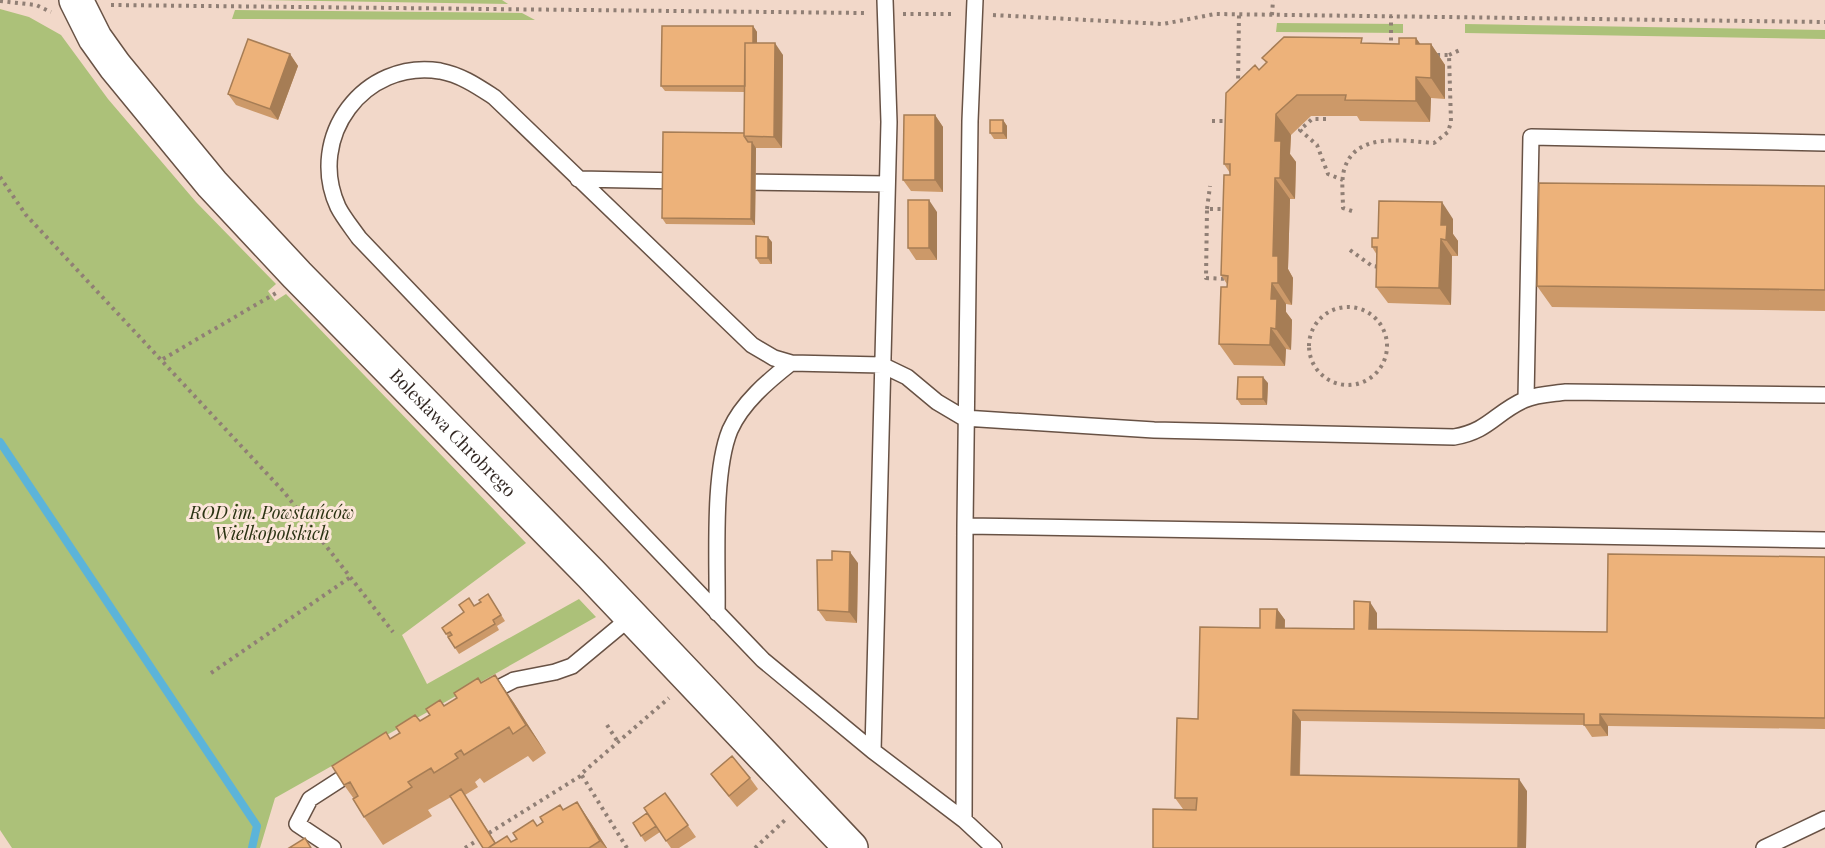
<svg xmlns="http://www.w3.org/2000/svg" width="1825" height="848" font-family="'Playfair Display',serif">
  <rect width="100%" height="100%" fill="#f2d8c9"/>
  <path fill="#acc179" d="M259 0H502L508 4Z
    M0 9 29 17 61 35 108 99 196 202 276 284 268 291 275 301 286 294 526 543 402 635 427 684 579 599 596 617 275 798 260 848H12L0 830Z
    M235 10 522 13 535 20 232 19Z
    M1277 23 1403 24V33L1276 32Z
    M1465 24 1825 30V39L1465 33Z"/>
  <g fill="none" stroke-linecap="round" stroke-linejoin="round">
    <path stroke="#5cb4d9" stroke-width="8" d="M0 442 257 826 252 848"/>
    <g stroke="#685245" stroke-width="18">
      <path id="service" d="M975 0 970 121 965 526 1825 540
        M578 179 683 181
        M737 182 887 184
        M1526 399 1531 137 1825 143
        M717 613C718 564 712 474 730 430 742 403 768 381 791 363
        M485 695 514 680 555 672 572 666 631 617
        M873 751 889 122 885 0
        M964 820 965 526
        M333 848 297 824 310 799 358 768
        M994 848 964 820 873 751 763 660 359 238C352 228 343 217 338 207 306 137 364 59 440 71 461 75 477 86 494 97L752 345 774 358 791 363 882 365 907 377 937 402 964 418 1154 430 1454 437C1489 431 1495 413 1524 400 1537 394 1552 394 1566 392L1825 395
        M1764 848 1825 819"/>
    </g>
    <g stroke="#685245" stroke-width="36">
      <g id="tertiary">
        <path id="s1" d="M76 0 95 38 115 66 212 184 297 275 591 574 851 848"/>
      </g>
    </g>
    <path stroke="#907f75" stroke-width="4" stroke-dasharray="3 4.5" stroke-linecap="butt" d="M0 1 36 5 51 12
      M111 5 865 13
      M903 14H955
      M993 15 1163 24 1215 14 1825 22
      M1272 15 1273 0
      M1391 48V16
      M1449 55 1462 49
      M1238 86 1239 14
      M1326 119H1312L1300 130 1317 145 1328 174 1343 180
      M1212 121H1229
      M0 177 26 215 284 492 393 632
      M1207 209 1210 186
      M1228 209H1207L1206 278 1228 279
      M1352 211 1343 208C1343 196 1341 182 1344 170 1355 131 1403 141 1434 143L1448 132 1451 122 1449 55H1433
      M1350 250 1372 266 1380 267
      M1309 346a39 39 0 1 1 78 0a39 39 0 1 1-78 0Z
      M163 359 276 293
      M211 673 352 576
      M607 725 618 742
      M489 833 582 775
      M465 848 478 840
      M627 848 581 774 669 698
      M755 848 785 820"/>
    <use href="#service" stroke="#fff" stroke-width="15"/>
    <use href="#tertiary" stroke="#fff" stroke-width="33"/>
  </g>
  <path fill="#cc9969" d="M753 26 757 32V43L783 55 782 148H756L755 225 666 224 662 218 744 133V92L665 91 661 86Z
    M1416 38 1420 44H1431L1445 65V99L1431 98 1430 122 1360 121 1357 116H1311L1291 135 1290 154 1296 162 1295 199H1290L1288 269 1293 278 1292 305 1286 304V312L1292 320 1291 350 1286 349 1285 366 1234 365 1219 344 1227 287V284L1221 275 1230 175V173L1224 164 1266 63 1262 58 1365 43 1399 44Z
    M290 54 298 66 278 120 236 105 228 94Z
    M935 115 943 127V192L911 191 903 180Z
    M1003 120 1007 126V139H994L990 133Z
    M1825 186V311L1552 307 1537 286Z
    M937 212V260H916L908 248Z
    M1453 219V234L1458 241V256H1452L1451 305 1388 303 1376 287 1377 255 1372 247 1378 238Z
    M772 242V264H760L756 258Z
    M1268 383 1267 405H1241L1237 399Z
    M1825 557V729L1608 726V736L1592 737 1584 725 1301 721 1300 775 1527 791 1526 848 1183 809 1175 798 1198 719 1260 628 1277 609 1285 620V628L1354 629 1377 613V629L1607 632Z
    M858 563 857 623 826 621 818 610Z
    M488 594 505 621 497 626 499 630 459 654 442 628 481 602Z
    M495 675 514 703 546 753 533 762 528 756 484 783 480 778 475 782 478 787 465 795 496 843 511 842 577 802 591 823 607 848H483L451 797 428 810 432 816 383 845 364 817 354 799 344 785 391 739Z
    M711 774 750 778 758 789 737 807 719 785Z
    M665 793 696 837 679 848H671L660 832 645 842 633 823 647 813Z"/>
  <path fill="#a67d55" d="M753 26 757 32V55L753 49Z
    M1416 38 1431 59V44L1445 65V99L1431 78 1416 44Z
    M775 43 783 55 782 148 774 137Z
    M290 54 298 66 278 120 270 109Z
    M1416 77 1431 98 1430 122 1416 101Z
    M1276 114 1291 135 1290 154 1296 162 1295 199 1280 178 1275 141Z
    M935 115 943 127V192L935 180Z
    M1003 120 1007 126V139L1003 133Z
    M752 142 756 148 755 225 751 219Z
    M1275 178 1290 199 1288 269 1293 278 1292 305 1278 283 1273 256Z
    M929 200 937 212V260L929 248Z
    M1442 202 1453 219V234L1458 241V256L1446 240 1441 225Z
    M768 237 772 242V264L768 258Z
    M1441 239 1452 256 1451 305 1439 288Z
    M1272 283 1286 304V312L1292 320 1291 350 1276 329 1271 299Z
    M1271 328 1286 349 1285 366 1270 345Z
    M1263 377 1268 383 1267 405 1263 399Z
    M850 552 858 563 857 623 849 612Z
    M1370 602 1377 613V641L1369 629Z
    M1277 609 1285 620 1284 639 1276 628Z
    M495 675 514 703 546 753 526 725Z
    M1293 710 1301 721 1299 787 1291 775Z
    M1600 714 1608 726V736L1600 725Z
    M1519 779 1527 791 1526 848H1518Z
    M577 802 591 823 607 848H606L600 841Z"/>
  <path fill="#edb27a" stroke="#a67d55" stroke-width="1.5" d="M662 26H753V43H745V86H661Z
    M1284 37 1362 38 1361 43 1399 44V38H1416V44H1431V78L1416 77V101L1345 100 1346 95H1297L1276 114 1275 141H1281L1280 178H1275L1273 256H1278V283H1272L1271 299H1277L1276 329 1271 328 1270 345 1219 344 1221 287H1227L1228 276 1221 275 1224 175H1230V164H1224L1226 93 1255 65 1259 70 1267 62 1262 58Z
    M248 39 290 54 270 109 228 94Z
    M745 43H775L774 137 744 136Z
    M904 115H935V180H903Z
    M990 120H1003V133H990Z
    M663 132 744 133V136L748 142H752L751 219 662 218Z
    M1539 183 1825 186V290L1537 286Z
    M908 200H929V248H908Z
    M1379 201 1442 202 1441 225H1447L1446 240 1441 239 1439 288 1376 287 1377 247H1372V238H1378Z
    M756 236 768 237V258H756Z
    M1238 377H1263V399H1237Z
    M832 551 850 552 849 612 818 610 817 560H832Z
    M1608 554 1825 557V718L1600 714V725H1584V714L1293 710 1291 775 1519 779 1518 848H1153V809L1196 810 1197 798H1175L1177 718 1198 719 1200 627 1260 628V609H1277L1276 628 1354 629V601L1370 602 1369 629 1607 632Z
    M488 594 501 615 493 620 495 624 455 648 448 637 452 635 450 632 446 634 442 628 464 612 459 605 469 598 474 606 481 602 479 600Z
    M495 675 526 725 513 734 509 727 464 755 461 750 455 754 458 758 434 773 431 768 408 782 412 787 364 817 353 799 358 796 350 782 344 785 332 766 386 732 390 739 400 733 396 727 415 715 420 721 430 715 426 709 440 700 444 706 457 698 454 693 478 678 481 683Z
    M732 756 750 778 729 796 711 774Z
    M461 789 495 843 488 848H483L450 796Z
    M665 793 688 825 666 841 644 808Z
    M577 802 600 841 589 848H488L507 836 511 842 517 839 513 833 533 820 537 826 543 822 540 817 560 805 563 810Z
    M647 813 656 826 641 836 633 823Z
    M305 838 311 848H289Z"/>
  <g text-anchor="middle" stroke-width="6" stroke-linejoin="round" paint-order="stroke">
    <g font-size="18" fill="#332924" stroke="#fce6da">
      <text dy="6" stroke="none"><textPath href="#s1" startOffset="576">Bolesława Chrobrego</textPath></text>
    </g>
    <g font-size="18" font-style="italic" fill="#2b3313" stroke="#fce6da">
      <text x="272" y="519">ROD im. Powstańców<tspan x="272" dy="21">Wielkopolskich</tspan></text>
    </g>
  </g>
</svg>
